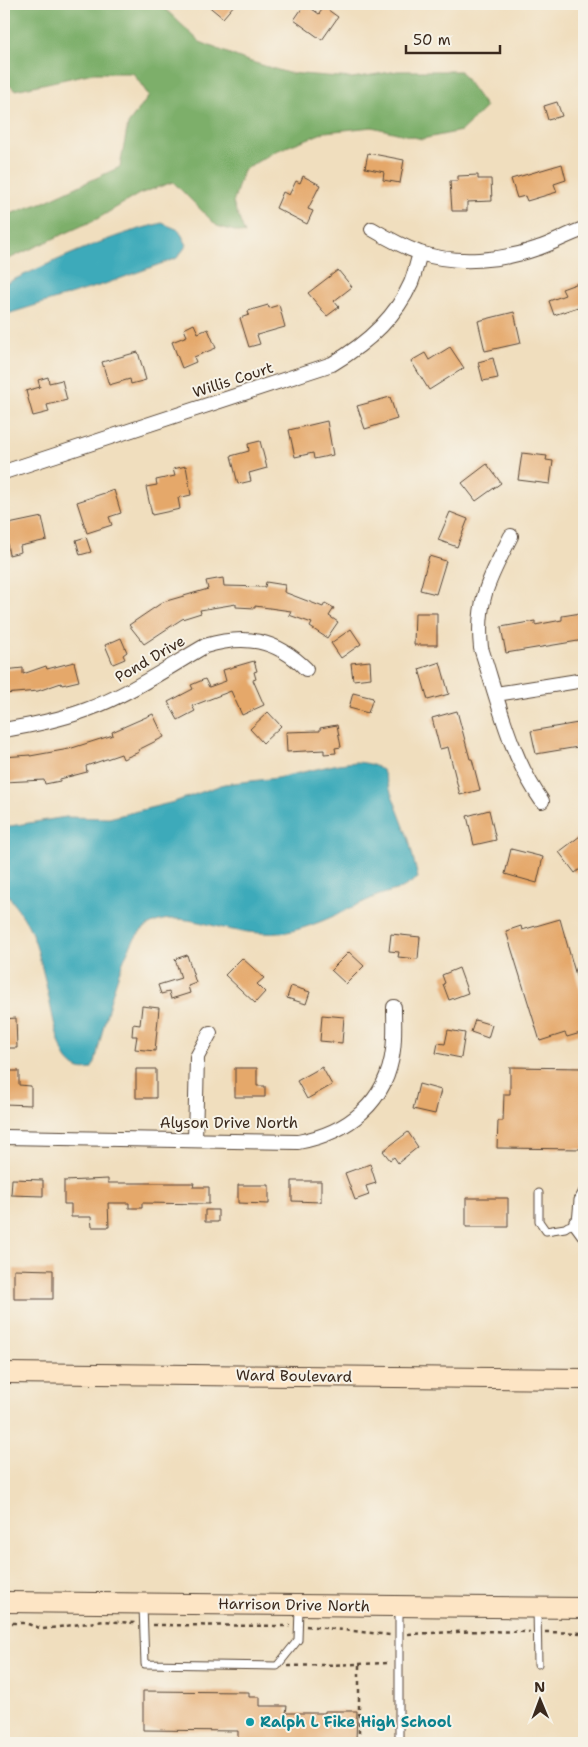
<svg xmlns="http://www.w3.org/2000/svg" width="588" height="1747" font-family="'Shantell Sans',sans-serif">
  <rect width="100%" height="100%" fill="#f7f3e8"/>
  <filter id="ink" filterUnits="userSpaceOnUse"><feTurbulence type="fractalNoise" baseFrequency=".02" numOctaves="2"/><feDisplacementMap in="SourceGraphic" scale="10" xChannelSelector="R" yChannelSelector="G"/><feConvolveMatrix kernelMatrix="1 2 1 2 8 2 1 2 1" color-interpolation-filters="sRGB"/></filter>
  <filter id="wash" filterUnits="userSpaceOnUse"><feTurbulence type="fractalNoise" baseFrequency=".0096" numOctaves="4" result="noise"/><feDisplacementMap in="SourceGraphic" scale="20" xChannelSelector="R" yChannelSelector="G"/><feGaussianBlur stdDeviation="1.12" result="paint"/><feColorMatrix in="noise" values="0 0 0 0 0 0 0 0 0 0 0 0 0 0 0 0 0 1.4 0 .05"/><feComposite in="paint" operator="in"/></filter>
  <g filter="url(#wash)">
    <rect width="100%" height="100%" fill="#f0debe"/>
    <path fill="#7daf6a" stroke="#5c6c44" d="M4 4H160L200 42 245 60 288 73 352 78 398 71H460L486 107 461 131 422 139 372 127 325 132 276 151 243 170 233 203 245 234 217 226 173 182 139 194 97 219 4 261V216L44 202 120 167 128 124 149 96 133 73H93L15 90 4 81Z"/>
    <path fill="#3caaba" stroke="#3c6a6c" d="M162 223 179 230 187 245 177 258 105 284 4 315V284C55 261 106 236 162 223Z
      M356 762C367 763 374 764 383 771L409 840 418 878C413 881 408 885 402 888 391 892 380 894 370 899 344 911 320 924 292 931 277 935 255 933 239 931 207 927 169 906 141 931 119 952 102 1033 95 1063L91 1069C81 1071 75 1069 68 1061 57 1048 49 995 44 976 40 960 36 941 28 925 22 914 14 904 7 893L4 892V827L66 817 109 818 174 802 224 784 277 778 338 764Z"/>
    <g id="blocks">
      <path fill="#e5a86b" d="M206 4H235L223 18Z
        M305 4 319 14 324 7 338 17 322 40 294 20Z
        M557 102 562 116 548 120 544 106Z
        M368 153 404 160 400 183 383 180 384 172 365 168Z
        M562 164 566 180 554 184 557 192 527 201 525 196 517 198 511 179Z
        M478 175V179H491L492 201 467 202V211H452L450 181H458V176Z
        M303 176 320 185 308 209 313 211 307 224 276 208 283 192 289 195 296 181 300 183Z
        M338 270 352 287 334 301 339 307 327 316 308 293Z
        M584 281V305L554 315 549 301 565 295 562 289Z
        M268 305 269 308 279 305 285 327 257 335 260 344 249 347 240 318 249 315 248 311Z
        M514 312 521 343 485 351 478 321Z
        M194 324 198 333 208 329 216 348 194 357 196 362 182 368 172 342 187 336 184 329Z
        M450 347 464 368 429 390 411 361 425 353 429 360Z
        M138 352 146 380 131 384 130 379 109 385 102 362Z
        M493 358 498 378 483 381 478 362Z
        M48 377 49 383 62 380 67 400 47 405 49 412 33 416 26 391 40 387 38 380Z
        M390 397 397 419 365 429 357 406Z
        M327 421 333 455 314 459 313 453 295 457 289 430Z
        M260 441 267 468 249 473 251 481 238 484 231 456 249 451 248 444Z
        M522 453 547 456 546 460 553 461 550 484 518 480Z
        M487 464 501 483 476 501 462 483Z
        M186 466 191 495 178 498 180 509 152 515 146 487 157 485 156 480 175 476 173 469Z
        M114 490 121 513 109 517 112 525 87 533 77 502Z
        M450 512 468 519 457 547 438 540Z
        M42 517 47 540 20 546 21 552 9 555 4 525Z
        M86 537 91 552 80 555 76 540Z
        M429 556 446 561 436 594 420 590Z
        M223 578 224 586 265 587 266 582 285 585 284 592 323 607 325 603 334 608 329 616 338 622 327 638 310 627 312 623 289 615 291 611 255 606V608L236 607V604L200 610 201 613 182 619 144 644 129 625 163 602 208 589 206 581Z
        M415 613H437V645H414Z
        M581 613 584 640 506 653 501 627 535 621V625L562 620V616Z
        M351 629 361 644 341 658 331 643Z
        M121 638 127 652 123 655 125 659 113 664 105 645Z
        M254 661 257 671 254 672 256 679 253 680 264 705 242 715 231 691 192 706 195 711 178 720 168 702 193 689 191 685 205 679 209 687 226 681 223 670Z
        M370 661 371 678 353 680 351 663Z
        M74 662 79 681 62 685 61 683 38 691 4 694V670L23 668V674L46 666 47 669Z
        M440 662 449 694 428 700 419 669Z
        M353 693 373 698 368 713 349 708Z
        M457 711 470 759H472L480 790 460 795 448 747 440 749 432 718Z
        M268 712 281 726 263 743 250 729Z
        M153 714 164 737 138 750 139 752 123 759 121 754 86 766 87 772 60 779V781L45 784 44 780 4 782V757L30 755V756L69 749 113 735 112 732Z
        M584 722V746L536 754 531 731Z
        M337 725 341 747 335 748 336 753 324 754V750L287 752 286 732 320 731V728Z
        M489 810 496 840 474 845 467 816Z
        M584 833V866L575 873 559 852Z
        M511 849 543 857 537 883 505 874Z
        M560 919 584 1004V1032L567 1037 565 1033 540 1041 506 931 521 926 522 930Z
        M391 934 420 937 418 959 398 957 399 952 389 951Z
        M349 952 364 966 346 984 331 970Z
        M187 955 196 983 188 986 190 993 171 999 169 992 161 994 158 985 181 978 175 959Z
        M242 958 264 978 257 984 265 992 255 1003 225 975Z
        M459 968 468 993 449 1000 443 984 445 983 442 975Z
        M291 986 310 992 306 1004 287 998Z
        M142 1006 159 1008 155 1051 135 1049 137 1036H132L133 1024 140 1025Z
        M322 1015 344 1017 342 1043 320 1041Z
        M16 1018 17 1048H4V1019Z
        M475 1020 492 1025 488 1038 471 1032Z
        M448 1030 465 1033 461 1058 436 1053 438 1043 445 1044Z
        M322 1067 332 1085 307 1099 297 1081Z
        M510 1067 584 1068V1149L497 1148 498 1121H503L504 1094H510Z
        M235 1068H257V1086H265V1097H235Z
        M136 1069H156V1098H136Z
        M4 1071H19V1085L31 1086V1105L4 1104Z
        M419 1084 441 1090 435 1114 413 1109Z
        M408 1132 418 1147 398 1163 394 1157 390 1160 383 1151Z
        M370 1164 376 1183 366 1186 369 1195 355 1200 345 1173Z
        M12 1179 43 1180V1196L11 1195Z
        M108 1179V1183H194L193 1187H209V1204L142 1203V1208H129V1203H108L109 1227H92L91 1217H71V1204H64V1181Z
        M292 1181H321V1202L292 1201Z
        M238 1185H269V1204L238 1203Z
        M466 1198H508V1227H466Z
        M205 1210H218V1222H205Z
        M14 1269 53 1270V1299H14Z
        M143 1691 249 1692V1697H260V1706H287L286 1713H325V1711H357L356 1740 340 1739V1743H238V1731L143 1730Z"/>
    </g>
  </g>
  <g filter="url(#ink)">
    <use href="#blocks" fill-opacity="0" stroke="#564536" stroke-width="1"/>
    <g fill="none" stroke-linecap="round" stroke-linejoin="round">
      <g stroke="#564536" stroke-width="9">
        <path id="lane" d="M539 1193V1221L546 1231 565 1228 568 1226 579 1223
          M576 1223 578 1200 584 1189
          M143 1606 145 1664 277 1666 298 1640 299 1608
          M537 1608 538 1664
          M399 1743V1609"/>
      </g>
      <g stroke="#564536" stroke-width="16">
        <path id="street" d="M372 229C387 238 404 247 420 253 457 265 502 261 538 248 554 243 568 234 584 229
          M4 472 332 364C366 344 395 319 411 283 415 273 417 263 420 253
          M511 536C490 578 476 599 481 648 498 700 510 756 542 801
          M496 694 584 680
          M4 730C32 725 59 720 86 710 128 695 167 668 205 646 245 634 276 639 306 669
          M4 1137 298 1142C348 1133 387 1102 393 1050 395 1036 394 1021 394 1007
          M195 1140 197 1057 210 1033
          M576 1223 584 1234"/>
      </g>
      <g stroke="#564536" stroke-width="22">
        <path id="secondary" d="M4 1373 584 1379
          M4 1602 584 1608"/>
      </g>
      <path stroke="#564536" stroke-width="2.5" stroke-dasharray="4 4" stroke-linecap="butt" d="M4 1623H25L43 1629 104 1621 136 1623
        M153 1625 290 1626
        M306 1626 390 1635
        M545 1632 584 1633
        M408 1634 479 1631 530 1632
        M359 1664 390 1663
        M288 1666 359 1664V1743"/>
      <use href="#lane" stroke="#fff" stroke-width="7"/>
      <use href="#street" stroke="#fff" stroke-width="14"/>
      <use href="#secondary" stroke="#fde5c5" stroke-width="20"/>
    </g>
  </g>
  <circle fill="#0f9aa8" stroke="#f7f3e8" stroke-width="2" cx="250" cy="1722" r="5"/>
  <g text-anchor="middle" stroke-width="4" stroke-linejoin="round" paint-order="stroke">
    <g font-size="15" fill="#3b2a1e" stroke="#f7f3e8">
      <text transform="translate(233 380) rotate(-18)" y="5">Willis Court</text>
      <text transform="translate(150 659) rotate(-30)" y="5">Pond Drive</text>
      <text x="229" y="1128">Alyson Drive North</text>
      <text transform="translate(294 1376) rotate(1)" y="5">Ward Boulevard</text>
      <text transform="translate(294 1605) rotate(1)" y="5">Harrison Drive North</text>
    </g>
    <g font-size="15" font-weight="bold" fill="#0d838f" stroke="#f7f3e8" text-anchor="start">
      <text x="260" y="1727">Ralph L Fike High School</text>
    </g>
  </g>
  <rect width="588" height="1747" fill="none" stroke="#f7f3e8" stroke-width="20"/>
  <g transform="translate(540 1700) rotate(359)" stroke="#f7f3e8" stroke-width="4" paint-order="stroke">
  <path d="M0-4L9 19L0 12L-9 19Z" fill="#3b2a1e"/>
  <text y="-8" font-size="14" font-weight="bold" text-anchor="middle" fill="#3b2a1e">N</text>
  </g>
  <path d="M406 45v8h94v-8" fill="none" stroke="#3b2a1e" stroke-width="2.5"/>
  <text x="413" y="45" font-size="15" fill="#3b2a1e" stroke="#f7f3e8" stroke-width="4" paint-order="stroke">50 m</text>
</svg>
